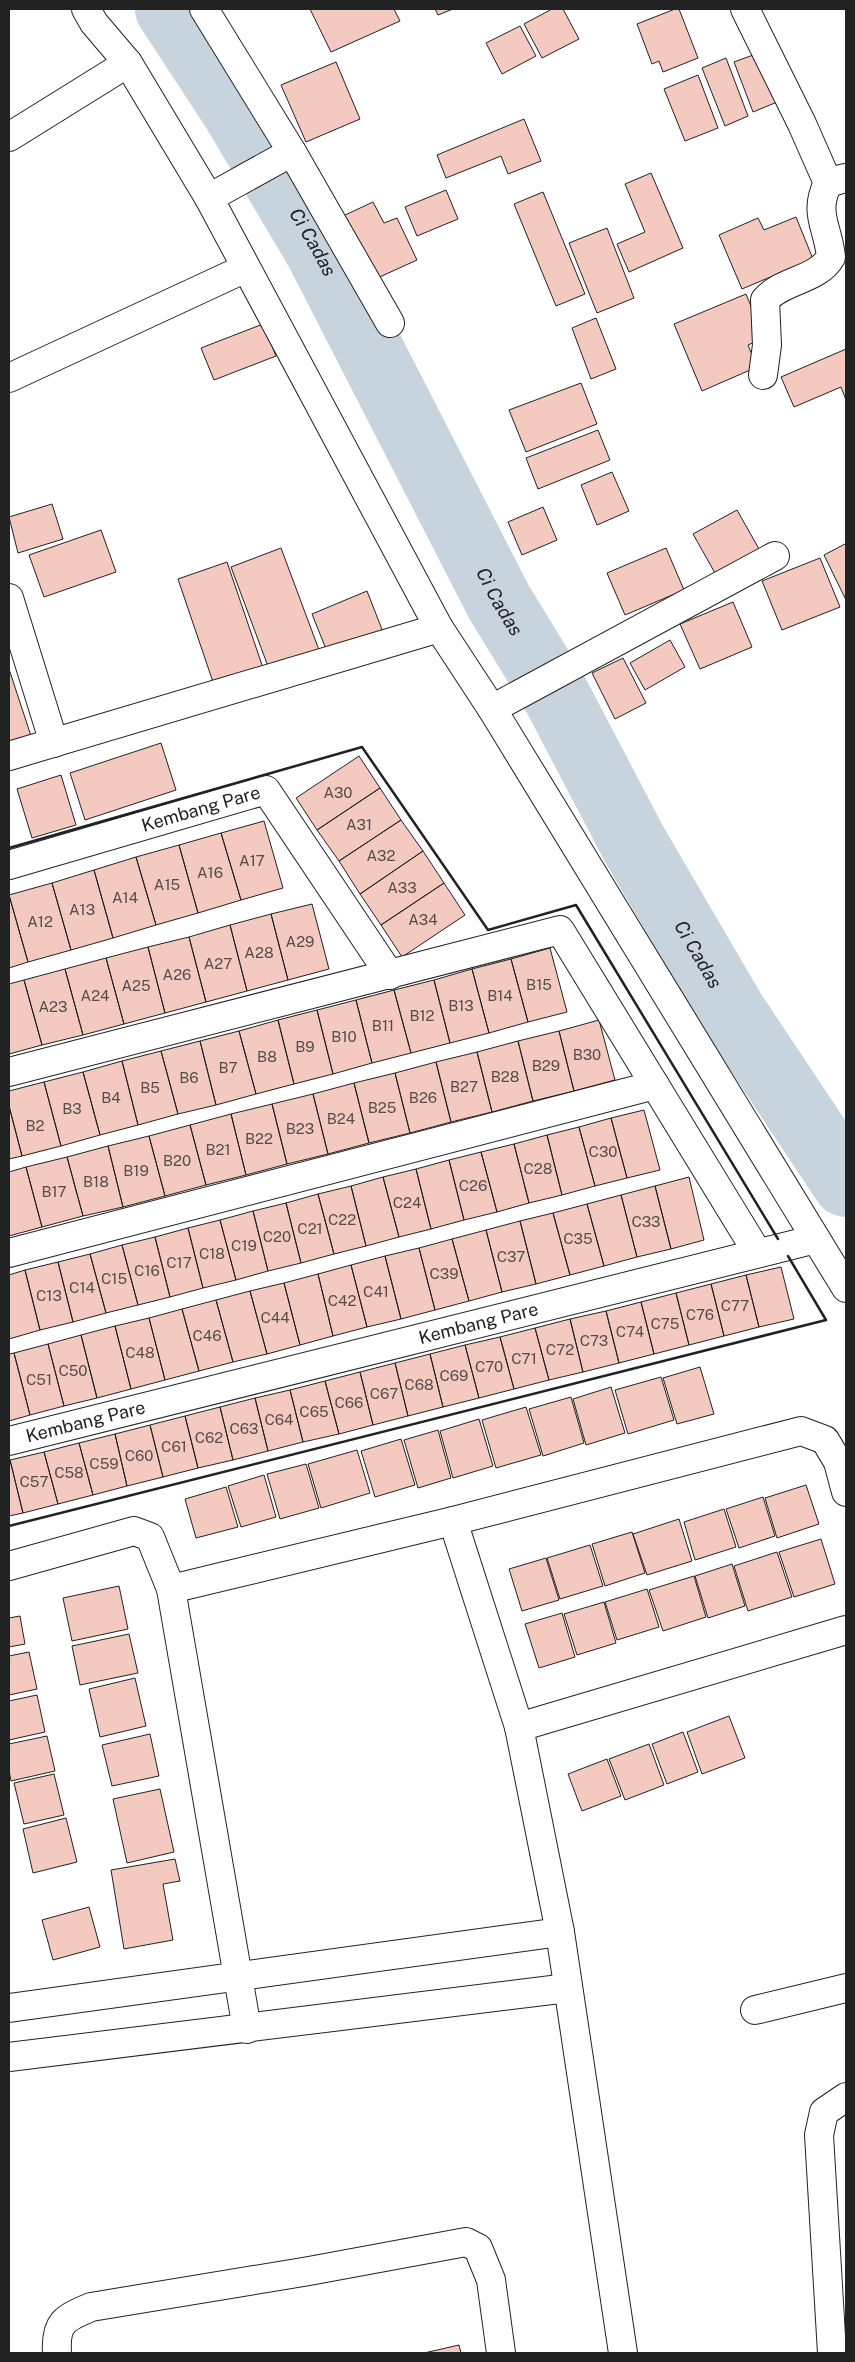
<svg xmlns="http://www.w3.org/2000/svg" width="855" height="2362" font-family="'Public Sans',sans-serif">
  <rect width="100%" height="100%" fill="#fff"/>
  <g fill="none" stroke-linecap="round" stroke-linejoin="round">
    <path stroke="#c7d3dd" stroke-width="68" id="s1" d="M169 9 237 113 318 249 499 602 557 697 634 844 731 1010 846 1183"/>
  </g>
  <path fill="#f3c9c0" stroke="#222" d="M310 9H394L400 21 331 52Z
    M435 9H453L438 15Z
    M552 9H563L579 39 542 58 524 24Z
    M675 9H679L698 58 663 72 659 61 652 64 637 24Z
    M520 26 536 56 502 74 486 43Z
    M764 51 782 100 753 112 734 62Z
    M726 58 748 116 725 126 702 68Z
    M336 62 360 119 306 142 281 85Z
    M698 75 718 128 685 141 664 89Z
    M524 119 541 161 508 174 501 156 446 178 437 155Z
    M651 173 683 248 629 272 617 244 645 232 625 184Z
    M446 190 458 219 417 236 405 207Z
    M543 192 585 294 556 306 514 204Z
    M373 202 384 223 397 218 417 260 373 280 343 216Z
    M796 217 813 259 742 289 719 235 758 218 764 230Z
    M607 228 634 298 597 313 569 243Z
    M746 294 764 338 748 345 757 367 702 391 674 324Z
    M596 318 616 369 591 379 572 328Z
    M263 324 276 356 214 380 201 348Z
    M846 349V400L841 387 794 407 781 377Z
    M581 383 597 424 526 452 509 410Z
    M598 430 610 460 538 489 526 458Z
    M612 472 629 511 597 525 581 485Z
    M52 504 63 539 18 553 9 517Z
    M543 507 557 540 522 555 508 522Z
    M737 510 759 549 715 573 693 534Z
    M101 530 116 572 44 597 29 555Z
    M845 544 846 546V600L824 555Z
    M281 548 319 650 269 669 231 567Z
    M666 548 684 590 625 615 607 573Z
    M820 558 840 607 782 630 762 581Z
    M227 562 263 668 214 685 178 579Z
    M367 591 383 632 328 654 312 614Z
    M733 602 752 647 700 669 680 624Z
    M670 640 685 667 645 690 630 663Z
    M623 658 646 703 615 719 592 673Z
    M9 669 31 736 9 743Z
    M161 743 176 790 85 820 70 773Z
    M359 756 380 788 317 830 296 798Z
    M61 775 76 825 32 838 17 789Z
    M380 788 401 820 339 861 317 830Z
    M401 820 423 851 360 894 339 861Z
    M264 821 283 888 241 900 221 833Z
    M221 833 241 900 198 913 179 845Z
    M179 845 198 913 156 925 136 857Z
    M423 851 444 883 381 925 360 894Z
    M136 857 156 925 113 938 94 870Z
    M94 870 113 938 71 950 52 883Z
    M52 883 71 950 28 962 9 895Z
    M444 883 465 915 402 957 381 925Z
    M9 895 28 962 9 968Z
    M312 904 329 969 288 980 271 914Z
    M271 914 288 980 247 991 230 925Z
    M230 925 247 991 206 1002 189 937Z
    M189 937 206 1002 165 1013 148 947Z
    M148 947 165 1013 124 1024 106 958Z
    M550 948 567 1012 528 1022 511 959Z
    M106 958 124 1024 83 1035 65 969Z
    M511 959 528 1022 489 1033 472 969Z
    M65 969 83 1035 42 1045 24 980Z
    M472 969 489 1033 450 1043 434 980Z
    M24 980 42 1045 9 1054V984Z
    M434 980 450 1043 411 1053 394 990Z
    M394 990 411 1053 372 1063 356 1000Z
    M356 1000 372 1063 333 1074 317 1010Z
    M317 1010 333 1074 294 1084 278 1020Z
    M278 1020 294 1084 256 1094 239 1031Z
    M599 1020 615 1080 574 1091 559 1031Z
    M239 1031 256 1094 216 1105 200 1041Z
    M559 1031 574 1091 533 1101 518 1041Z
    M200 1041 216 1105 178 1114 161 1051Z
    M518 1041 533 1101 492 1112 477 1052Z
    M161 1051 178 1114 138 1125 122 1061Z
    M477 1052 492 1112 451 1122 436 1062Z
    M122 1061 138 1125 100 1135 83 1072Z
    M436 1062 451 1122 410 1133 395 1073Z
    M83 1072 100 1135 61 1146 44 1082Z
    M395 1073 410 1133 369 1143 354 1083Z
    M44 1082 61 1146 22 1156 9 1106V1091Z
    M354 1083 369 1143 328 1154 313 1094Z
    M313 1094 328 1154 287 1164 272 1104Z
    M272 1104 287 1164 246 1175 231 1114Z
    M9 1106 22 1156 9 1159Z
    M644 1110 660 1170 627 1178 611 1118Z
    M231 1114 246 1175 206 1185 190 1125Z
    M611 1118 627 1178 595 1186 579 1127Z
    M190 1125 206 1185 165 1196 149 1136Z
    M579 1127 595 1186 562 1195 547 1135Z
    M547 1135 562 1195 529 1203 514 1144Z
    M149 1136 165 1196 123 1207 108 1146Z
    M514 1144 529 1203 497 1212 481 1152Z
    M108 1146 123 1207 83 1216 67 1157Z
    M481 1152 497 1212 464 1220 449 1160Z
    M67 1157 83 1216 42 1227 26 1167Z
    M449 1160 464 1220 431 1229 416 1169Z
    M26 1167 42 1227 9 1236V1172Z
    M416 1169 431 1229 399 1237 383 1177Z
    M383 1177 399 1237 366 1246 351 1186Z
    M689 1177 704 1240 671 1249 655 1186Z
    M351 1186 366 1246 334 1254 318 1194Z
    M655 1186 671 1249 637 1257 621 1195Z
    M318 1194 334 1254 301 1263 286 1203Z
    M621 1195 637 1257 604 1266 587 1204Z
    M286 1203 301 1263 268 1271 253 1211Z
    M587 1204 604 1266 570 1275 553 1213Z
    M253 1211 268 1271 236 1280 220 1220Z
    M553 1213 570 1275 536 1284 520 1221Z
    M220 1220 236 1280 203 1288 188 1228Z
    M520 1221 536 1284 502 1292 486 1230Z
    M188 1228 203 1288 170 1297 155 1237Z
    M486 1230 502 1292 469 1301 452 1239Z
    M155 1237 170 1297 138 1305 122 1245Z
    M452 1239 469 1301 435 1310 419 1248Z
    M122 1245 138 1305 106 1313 90 1254Z
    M419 1248 435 1310 401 1319 385 1256Z
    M90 1254 106 1313 73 1322 58 1262Z
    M385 1256 401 1319 367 1327 351 1265Z
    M58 1262 73 1322 40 1330 25 1270Z
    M351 1265 367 1327 333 1336 318 1274Z
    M781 1267 794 1319 759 1327 746 1275Z
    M25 1270 40 1330 9 1339V1275Z
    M318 1274 333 1336 300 1345 284 1283Z
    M746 1275 759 1327 724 1336 711 1284Z
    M284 1283 300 1345 267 1354 250 1291Z
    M711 1284 724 1336 689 1345 676 1293Z
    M250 1291 267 1354 233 1362 216 1300Z
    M676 1293 689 1345 654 1354 641 1302Z
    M216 1300 233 1362 199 1371 182 1309Z
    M641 1302 654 1354 619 1363 606 1311Z
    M182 1309 199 1371 165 1380 149 1318Z
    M606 1311 619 1363 583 1372 570 1319Z
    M149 1318 165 1380 131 1389 115 1326Z
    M570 1319 583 1372 549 1380 535 1328Z
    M115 1326 131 1389 97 1398 81 1335Z
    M535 1328 549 1380 514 1389 500 1337Z
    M81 1335 97 1398 64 1406 48 1344Z
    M500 1337 514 1389 479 1398 465 1345Z
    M48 1344 64 1406 30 1415 14 1353Z
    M465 1345 479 1398 443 1407 430 1354Z
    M14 1353 30 1415 9 1421V1354Z
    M430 1354 443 1407 408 1416 395 1363Z
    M395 1363 408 1416 373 1425 360 1372Z
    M700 1367 714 1414 677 1424 663 1378Z
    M360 1372 373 1425 339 1434 325 1381Z
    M661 1377 674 1420 628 1434 615 1390Z
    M325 1381 339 1434 303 1442 290 1390Z
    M611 1387 625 1433 586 1445 573 1399Z
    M290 1390 303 1442 268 1451 255 1398Z
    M571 1397 584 1443 543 1456 529 1409Z
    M255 1398 268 1451 233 1460 220 1407Z
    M220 1407 233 1460 198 1468 185 1416Z
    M526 1407 541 1455 496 1468 482 1420Z
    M185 1416 198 1468 163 1477 150 1425Z
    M479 1419 493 1466 453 1478 440 1431Z
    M150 1425 163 1477 127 1486 115 1434Z
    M438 1430 451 1478 418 1488 404 1440Z
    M115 1434 127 1486 93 1495 79 1443Z
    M401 1439 415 1485 375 1497 361 1451Z
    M79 1443 93 1495 58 1504 44 1452Z
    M357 1450 370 1493 321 1508 308 1464Z
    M44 1452 58 1504 23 1513 10 1460Z
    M10 1460 23 1513 9 1516V1461Z
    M306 1464 319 1508 280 1519 267 1474Z
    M264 1475 276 1517 241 1527 228 1486Z
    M806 1485 819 1524 777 1538 765 1498Z
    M226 1487 238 1527 196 1538 185 1499Z
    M763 1497 775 1536 739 1548 726 1509Z
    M724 1509 736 1547 695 1560 684 1522Z
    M679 1519 692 1561 647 1575 633 1534Z
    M632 1532 645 1573 605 1586 592 1544Z
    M821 1539 835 1584 794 1597 779 1552Z
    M590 1545 603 1586 560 1599 547 1558Z
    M777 1552 792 1597 748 1611 734 1566Z
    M546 1558 559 1600 522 1611 509 1569Z
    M732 1564 745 1606 708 1618 695 1576Z
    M694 1576 706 1617 663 1631 649 1590Z
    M119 1586 128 1629 72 1641 63 1598Z
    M647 1589 659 1627 617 1640 605 1602Z
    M604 1602 616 1643 577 1655 564 1614Z
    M562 1613 575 1657 539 1668 525 1624Z
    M20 1616 25 1644 9 1647V1618Z
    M129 1634 138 1673 80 1685 72 1646Z
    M29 1652 37 1689 9 1695V1656Z
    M135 1678 146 1726 100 1737 89 1689Z
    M37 1695 45 1732 9 1740V1701Z
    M729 1716 745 1758 702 1774 687 1732Z
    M683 1732 698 1772 667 1784 652 1744Z
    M150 1734 159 1776 112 1786 102 1745Z
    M47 1736 55 1771 11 1781 9 1770V1744Z
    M649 1744 664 1785 625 1800 609 1759Z
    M607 1759 621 1796 582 1811 568 1774Z
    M54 1774 64 1815 24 1824 14 1783Z
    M160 1789 174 1852 127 1863 113 1799Z
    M66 1818 77 1862 33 1873 23 1829Z
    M175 1859 180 1881 163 1884 173 1940 124 1949 111 1870Z
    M89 1907 100 1947 53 1960 42 1920Z
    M459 2345 461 2353H424Z"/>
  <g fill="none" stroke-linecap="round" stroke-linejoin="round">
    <g stroke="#222" stroke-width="30">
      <g id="minor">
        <path d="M86 9 94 23 128 63 209 198 439 628 492 709 846 1288"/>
        <path d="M204 9 292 152 209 198"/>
        <path d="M745 9 802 124 828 183 845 178"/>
        <path d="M9 137 128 63"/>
        <path d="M292 152 390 323"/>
        <path d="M763 375 767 345 765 300C782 280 818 280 831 257 828 227 813 213 828 183"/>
        <path d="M9 378 246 268"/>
        <path d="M9 598 54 743"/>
        <path d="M492 709 775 556"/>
        <path d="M9 756 439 628"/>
        <path id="s2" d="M9 865 266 790 390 975"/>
        <path d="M9 1072 560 930 757 1252"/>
        <path d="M9 1253 655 1085"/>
        <path id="s3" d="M9 1441 816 1239"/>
        <path d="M453 1521 519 1727 560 1932 623 2353"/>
        <path d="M9 1566 134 1531 150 1537 171 1589 247 2029"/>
        <path d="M171 1589 453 1521 801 1431 825 1440 838 1462 846 1492"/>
        <path d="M519 1727 846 1630"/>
        <path d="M9 2008 560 1932"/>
        <path d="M755 2010 846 1988"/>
        <path d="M9 2057 568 1988"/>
        <path d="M57 2353C55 2322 65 2318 91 2307L309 2271 466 2242 478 2248 491 2280 501 2353"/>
        <path d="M832 2353 819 2135 824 2112 846 2097"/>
      </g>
    </g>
    <use href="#minor" stroke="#fff" stroke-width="28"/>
    <path stroke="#222" stroke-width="2.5" d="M9 848 362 747 488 930 576 905 778 1239
      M9 1526 826 1320 788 1256"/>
  </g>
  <g text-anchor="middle" stroke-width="4" stroke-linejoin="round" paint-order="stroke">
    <g font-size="15" fill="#564c4a">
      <text x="338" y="798">A30</text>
      <text x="359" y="830">A31</text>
      <text x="381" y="861">A32</text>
      <text x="252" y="866">A17</text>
      <text x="210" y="878">A16</text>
      <text x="167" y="890">A15</text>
      <text x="402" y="893">A33</text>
      <text x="125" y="903">A14</text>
      <text x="82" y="915">A13</text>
      <text x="423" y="925">A34</text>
      <text x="40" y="927">A12</text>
      <text x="300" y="947">A29</text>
      <text x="259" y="958">A28</text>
      <text x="218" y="969">A27</text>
      <text x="177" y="980">A26</text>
      <text x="539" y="990">B15</text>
      <text x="136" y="991">A25</text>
      <text x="95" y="1001">A24</text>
      <text x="500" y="1001">B14</text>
      <text x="461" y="1011">B13</text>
      <text x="53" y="1012">A23</text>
      <text x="422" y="1021">B12</text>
      <text x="383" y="1031">B11</text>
      <text x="344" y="1042">B10</text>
      <text x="305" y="1052">B9</text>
      <text x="587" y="1060">B30</text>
      <text x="267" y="1062">B8</text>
      <text x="546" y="1071">B29</text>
      <text x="228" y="1073">B7</text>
      <text x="505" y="1082">B28</text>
      <text x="189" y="1083">B6</text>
      <text x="464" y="1092">B27</text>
      <text x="150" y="1093">B5</text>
      <text x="111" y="1103">B4</text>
      <text x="423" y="1103">B26</text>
      <text x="382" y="1113">B25</text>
      <text x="72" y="1114">B3</text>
      <text x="341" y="1124">B24</text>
      <text x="35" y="1131">B2</text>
      <text x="300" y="1134">B23</text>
      <text x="259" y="1144">B22</text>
      <text x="218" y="1155">B21</text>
      <text x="603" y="1157">C30</text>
      <text x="177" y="1166">B20</text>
      <text x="538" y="1174">C28</text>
      <text x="136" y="1176">B19</text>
      <text x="96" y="1187">B18</text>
      <text x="473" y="1191">C26</text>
      <text x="54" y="1197">B17</text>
      <text x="407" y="1208">C24</text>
      <text x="342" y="1225">C22</text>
      <text x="646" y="1227">C33</text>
      <text x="310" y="1234">C21</text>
      <text x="277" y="1242">C20</text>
      <text x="578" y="1244">C35</text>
      <text x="244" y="1251">C19</text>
      <text x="212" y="1259">C18</text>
      <text x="511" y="1262">C37</text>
      <text x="179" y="1268">C17</text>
      <text x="147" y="1276">C16</text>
      <text x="444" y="1279">C39</text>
      <text x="114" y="1284">C15</text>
      <text x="82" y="1293">C14</text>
      <text x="376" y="1297">C41</text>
      <text x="49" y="1301">C13</text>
      <text x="342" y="1306">C42</text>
      <text x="735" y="1311">C77</text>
      <text x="700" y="1320">C76</text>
      <text x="275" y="1323">C44</text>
      <text x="665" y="1329">C75</text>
      <text x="630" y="1337">C74</text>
      <text x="207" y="1341">C46</text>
      <text x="594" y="1346">C73</text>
      <text x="560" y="1355">C72</text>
      <text x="140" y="1358">C48</text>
      <text x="524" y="1364">C71</text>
      <text x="489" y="1372">C70</text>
      <text x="73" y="1376">C50</text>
      <text x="454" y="1381">C69</text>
      <text x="39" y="1385">C51</text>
      <text x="419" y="1390">C68</text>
      <text x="384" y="1399">C67</text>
      <text x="349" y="1408">C66</text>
      <text x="314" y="1417">C65</text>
      <text x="279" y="1425">C64</text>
      <text x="244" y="1434">C63</text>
      <text x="209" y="1443">C62</text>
      <text x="174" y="1452">C61</text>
      <text x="139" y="1461">C60</text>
      <text x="104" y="1469">C59</text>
      <text x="69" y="1478">C58</text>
      <text x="34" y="1487">C57</text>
    </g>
    <g font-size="18" fill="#222" stroke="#fff">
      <text dy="6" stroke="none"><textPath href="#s2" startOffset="200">Kembang Pare</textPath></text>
      <text dy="6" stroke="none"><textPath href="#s3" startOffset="484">Kembang Pare</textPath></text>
      <text dy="6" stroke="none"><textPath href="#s3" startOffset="79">Kembang Pare</textPath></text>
    </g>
    <g font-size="19" font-style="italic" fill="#222" stroke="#fff">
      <text dy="7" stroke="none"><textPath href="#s1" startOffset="274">Ci Cadas</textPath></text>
      <text dy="7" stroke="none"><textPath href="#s1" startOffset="679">Ci Cadas</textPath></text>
      <text dy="7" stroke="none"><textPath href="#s1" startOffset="1084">Ci Cadas</textPath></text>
    </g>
  </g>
  <rect width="855" height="2362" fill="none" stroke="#222222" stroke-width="20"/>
</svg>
